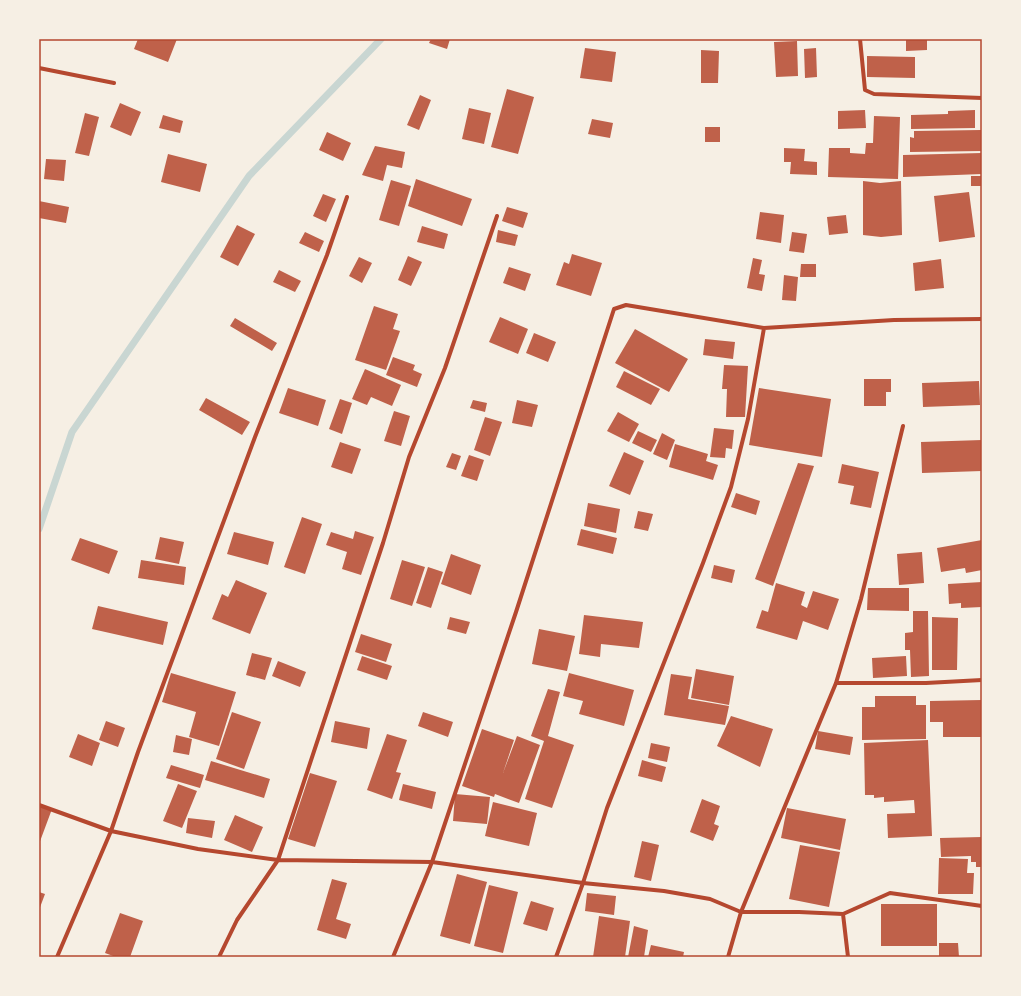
<svg xmlns="http://www.w3.org/2000/svg" width="1021" height="996" font-family="'Asap Condensed',sans-serif">
  <rect width="100%" height="100%" fill="#f6efe4"/>
  <g fill="none" stroke-linecap="round" stroke-linejoin="round">
    <path stroke="#c9d6d2" stroke-width="7" d="M39 529 72 432 249 176 381 39"/>
  </g>
  <path fill="#bf614a" d="M138 39H177L168 62 134 49Z
    M431 39H450L447 49 429 43Z
    M906 39H927V50L906 51Z
    M797 41 798 76 776 77 774 42Z
    M585 48 616 52 612 82 580 78Z
    M816 48 817 77 805 78 804 49Z
    M701 50 719 51 718 83H701Z
    M867 56 915 57V78L867 77Z
    M507 89 534 97 518 154 491 147Z
    M420 95 431 100 419 130 407 125Z
    M120 103 141 112 131 136 110 127Z
    M469 108 491 113 484 144 462 139Z
    M865 110 866 128 838 129V111Z
    M975 110V128L911 129V115L948 114V111Z
    M85 113 99 117 89 156 75 153Z
    M163 115 183 121 180 133 159 128Z
    M874 116 900 117 898 179 828 177 829 148H850V153L865 154 866 143H873Z
    M592 119 613 123 610 138 588 134Z
    M705 127H720V142H705Z
    M981 130 982 151 910 152V137L914 138V131Z
    M327 132 351 143 343 161 319 150Z
    M375 146 405 152 402 168 387 165 383 181 362 175Z
    M784 148 805 149 804 161 817 162V175L790 174 791 162H784Z
    M982 153V174L903 177V155Z
    M168 154 207 164 200 192 161 182Z
    M46 159 66 160 64 181 44 179Z
    M971 176H982V186H971Z
    M416 179 472 199 462 226 408 206Z
    M391 180 411 186 399 226 379 220Z
    M863 181 880 183 901 181 902 235 881 237 863 235Z
    M969 192 975 237 939 242 934 196Z
    M323 194 336 199 326 222 313 216Z
    M39 201 69 207 66 223 39 218Z
    M507 207 528 213 523 228 502 221Z
    M760 212 784 215 781 243 756 239Z
    M846 215 848 233 829 235 827 217Z
    M237 225 255 234 238 266 220 257Z
    M422 226 448 234 444 249 417 242Z
    M498 230 518 235 515 246 496 242Z
    M305 232 324 241 319 252 299 243Z
    M792 232 807 234 804 253 789 251Z
    M572 254 602 263 591 296 556 285 564 262 569 264Z
    M408 256 422 262 411 286 398 280Z
    M359 257 372 263 362 283 349 276Z
    M753 258 762 260 759 274 765 275 762 291 747 288Z
    M941 259 944 288 915 291 913 263Z
    M801 264H816V277H800Z
    M509 267 531 274 525 291 503 283Z
    M279 270 301 281 295 292 273 282Z
    M784 275 798 277 796 301 782 300Z
    M374 306 398 314 393 329 400 331 386 370 355 360Z
    M500 317 528 329 518 354 489 342Z
    M235 318 277 343 272 351 230 326Z
    M635 329 688 359 669 392 615 363Z
    M534 333 556 342 548 362 526 353Z
    M705 339 735 342 733 359 703 355Z
    M393 357 415 365 413 370 422 374 417 387 386 375Z
    M724 365 748 366 745 417H726L727 389H722Z
    M365 369 401 385 392 406 371 397 367 405 352 399Z
    M624 371 660 389 651 405 616 387Z
    M864 379H891V392H886V406H864Z
    M979 381 980 405 923 407 922 383Z
    M288 388 326 400 318 426 279 413Z
    M759 388 831 399 822 457 749 445Z
    M206 398 250 422 242 435 199 410Z
    M340 399 352 403 342 434 329 429Z
    M473 400 487 403 485 412 470 408Z
    M517 400 538 405 532 427 512 423Z
    M394 411 410 416 401 446 384 441Z
    M618 412 639 424 629 442 607 431Z
    M485 417 502 422 490 456 474 450Z
    M714 428 734 430 732 449 726 448 725 458 710 457Z
    M638 431 657 440 651 452 632 443Z
    M662 433 675 440 667 460 653 454Z
    M982 440V471L922 473 921 442Z
    M340 442 361 449 352 474 331 467Z
    M675 444 708 454 706 461 718 465 713 480 669 467Z
    M624 452 644 461 630 495 609 486Z
    M452 453 461 456 456 470 446 467Z
    M469 455 484 460 477 481 461 476Z
    M798 463 814 466 773 586 755 579Z
    M842 464 879 472 871 508 850 504 854 486 838 483Z
    M736 493 760 501 756 515 731 507Z
    M588 503 620 509 616 533 584 526Z
    M638 511 653 514 648 531 634 528Z
    M302 517 322 524 305 574 284 567Z
    M581 529 617 538 613 554 577 545Z
    M355 531 374 537 361 575 342 569 347 552 326 545 331 532 353 539Z
    M234 532 274 542 268 565 227 554Z
    M160 537 184 542 179 564 155 559Z
    M80 538 118 551 109 574 71 560Z
    M982 540V570L966 573 965 568 941 572 937 548Z
    M922 552 924 583 899 585 897 554Z
    M451 554 481 565 471 595 441 584Z
    M141 560 186 567 184 585 138 578Z
    M402 560 425 567 412 606 390 599Z
    M714 565 735 570 732 583 711 578Z
    M428 567 443 572 431 608 416 603Z
    M236 580 267 593 250 634 212 619 222 594 228 597Z
    M982 582V607L961 608V603L949 604 948 584Z
    M776 583 805 592 801 605 807 608 813 591 839 599 828 630 803 621 797 640 756 628 762 610 768 612Z
    M868 588H909V611L867 610Z
    M98 606 168 622 163 645 92 629Z
    M913 611H928L929 676 911 677 910 650H905V633L913 632Z
    M584 615 643 622 639 648 601 644 600 657 579 654Z
    M450 617 470 622 466 634 447 629Z
    M932 617 958 618 957 670H932Z
    M539 629 575 636 567 671 532 664Z
    M361 634 392 644 386 662 355 652Z
    M252 653 272 658 265 680 246 675Z
    M362 656 392 666 387 680 357 670Z
    M906 656 907 676 873 678 872 658Z
    M278 661 306 672 300 687 272 676Z
    M696 669 734 676 729 705 691 698Z
    M171 673 236 692 219 746 189 737 196 712 162 702Z
    M569 673 634 690 624 726 579 714 583 701 563 696Z
    M671 674 692 677 688 699 729 706 725 725 664 715Z
    M548 689 560 692 548 736 574 745 552 808 525 799 544 741 531 736Z
    M875 696H916V705H926V739L862 740V707H875Z
    M982 700V737H943V722H930V701Z
    M232 712 261 722 244 769 216 759Z
    M423 712 453 722 448 737 418 726Z
    M731 716 773 729 760 767 717 746Z
    M106 721 125 728 118 747 99 740Z
    M335 721 370 728 367 749 331 742Z
    M482 729 514 740 503 773 517 736 540 745 519 803 495 794 494 797 462 786Z
    M818 731 853 737 850 755 815 749Z
    M78 734 100 743 92 766 69 757Z
    M387 734 407 740 396 772 401 773 392 799 367 790Z
    M176 735 192 739 189 755 173 752Z
    M928 740 932 836 888 838 887 814 915 813 914 800 884 802V797L874 798V795H865L864 743Z
    M651 743 670 747 667 762 648 758Z
    M642 760 666 767 662 782 638 776Z
    M211 761 270 779 264 798 205 780Z
    M171 765 204 775 200 788 166 778Z
    M310 773 337 781 315 847 288 839Z
    M178 784 197 791 182 828 163 821Z
    M403 784 436 792 432 809 399 800Z
    M455 794 490 797 487 824 453 821Z
    M702 799 720 806 714 824 719 826 713 841 690 832Z
    M493 802 537 813 529 846 485 836Z
    M39 805 52 809 39 844Z
    M787 808 846 819 840 850 781 838Z
    M235 815 263 827 252 852 224 840Z
    M188 818 215 821 212 838 186 833Z
    M982 837V867H976V862H971V856L941 857 940 838Z
    M642 841 659 845 651 881 634 877Z
    M800 845 840 852 829 907 789 899Z
    M939 858 968 859 967 873H974L973 894H938Z
    M457 874 487 882 470 944 440 936Z
    M332 879 347 883 336 919 351 924 346 939 317 930Z
    M489 885 518 892 503 953 474 946Z
    M39 892 45 894 39 910Z
    M587 893 616 896 614 915 585 911Z
    M531 901 554 908 547 931 523 924Z
    M881 904H937V946H881Z
    M120 913 143 921 130 957H116L105 953Z
    M599 916 630 921 625 957H593Z
    M634 926 648 930 644 957H628Z
    M939 943H958L959 957H939Z
    M651 945 684 952 683 957H648Z"/>
  <g fill="none" stroke-linecap="round" stroke-linejoin="round">
    <path stroke="#b5482f" stroke-width="4" d="M860 39 865 90 874 94 982 98
      M39 68 114 83
      M836 683H926L982 680
      M39 805 111 831 198 849 278 860 432 862 583 883 664 891 710 899 741 912H799L843 914 890 893 982 906
      M843 914 848 957
      M57 957 111 831 138 752 255 437 327 255 347 197
      M219 957 237 920 278 860 383 543 409 457 445 368 497 216
      M393 957 432 862 516 612 614 309 626 305 764 328 894 320 982 319
      M556 957 583 883 607 808 703 563 731 487 748 419 764 328
      M728 957 741 912 836 683 861 599 903 426"/>
  </g>
  <rect width="1021" height="996" fill="none" stroke="#f6efe4" stroke-width="80"/>
  <rect x="40" y="40" width="941" height="916" fill="none" stroke="#b5482f" stroke-width="1.5"/>
</svg>
